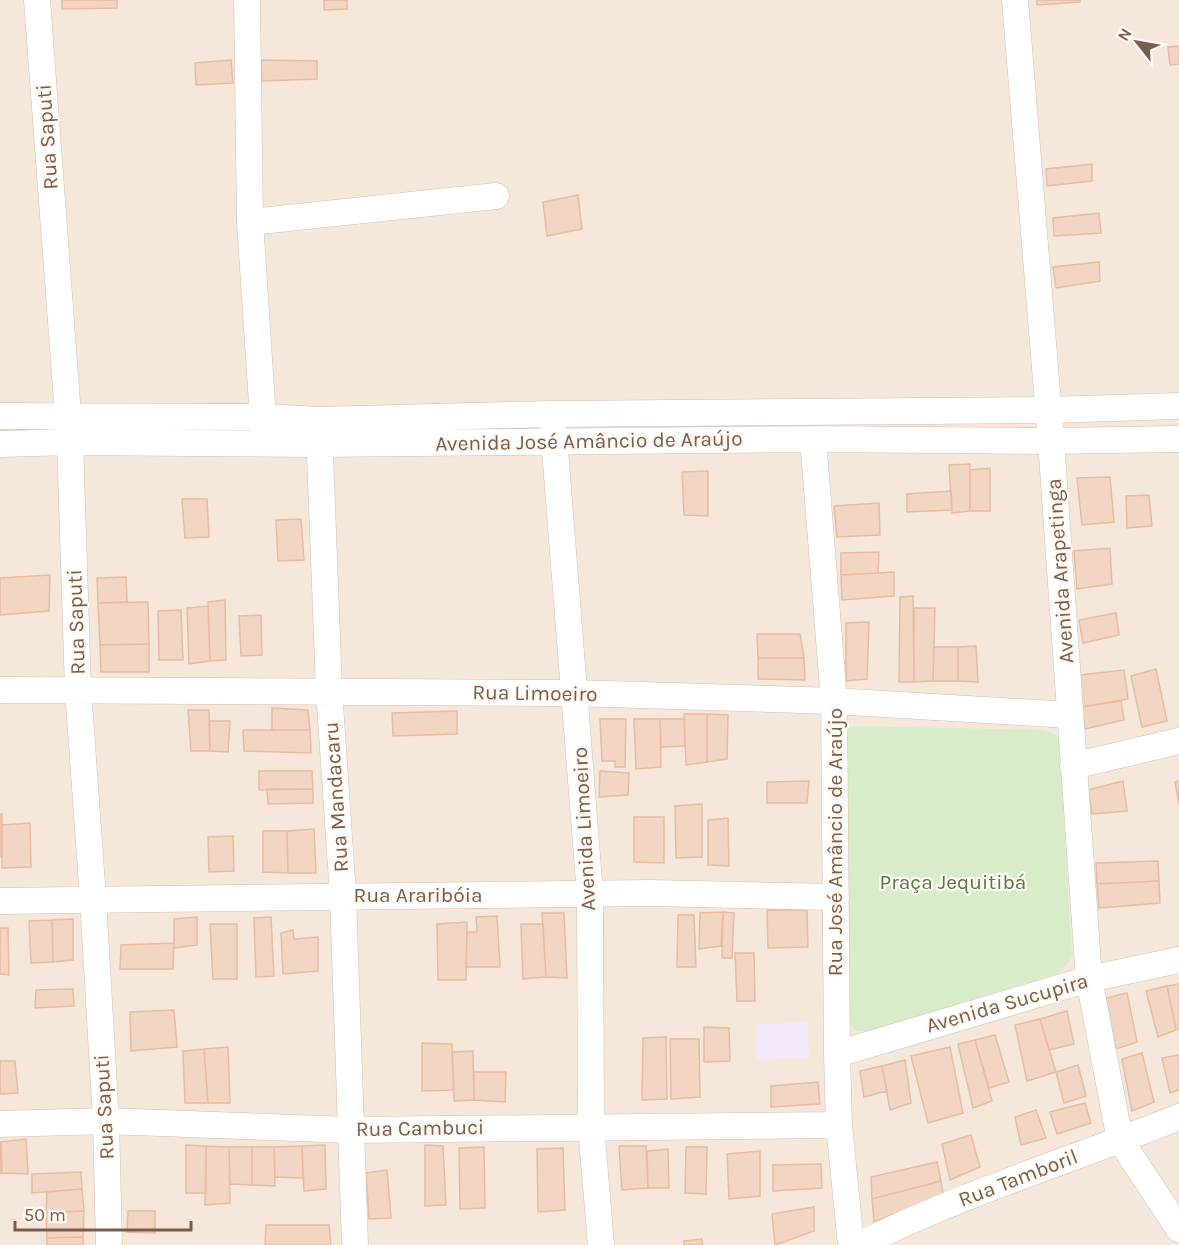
<svg xmlns="http://www.w3.org/2000/svg" width="1179" height="1245" font-family="Karla,sans-serif">
  <rect width="100%" height="100%" fill="#fdf6ec"/>
  <path fill="#f5e8da" d="M0 0H1179V1245H0Z"/>
  <path fill="#f3e8fa" d="M808 1022 809 1058 756 1059 757 1024Z"/>
  <path fill="#d8ecc9" d="M859 726 1043 730 1055 734 1059 742 1072 956C1067 965 1063 970 1053 975L868 1031H857L848 1024 840 734 849 728Z"/>
  <path fill="#f3d5c3" stroke="#e6bba3" stroke-width="1.5" d="M62 0H117V8L62 9Z
    M324 0H347V9L324 10Z
    M1037 0H1080V2L1037 5Z
    M1179 46V64L1170 65 1168 47Z
    M231 60 233 83 196 85 195 63Z
    M261 60 317 61V79L262 81Z
    M1092 164V181L1047 186 1046 169Z
    M578 195 582 229 547 236 543 202Z
    M1099 213 1101 233 1054 236 1053 218Z
    M1099 262 1100 281 1056 288 1053 267Z
    M970 464V511L952 513 949 465Z
    M990 468V511H970V470Z
    M708 471V516L684 515 682 472Z
    M1110 477 1114 522 1082 525 1077 478Z
    M951 491 952 510 907 512V494Z
    M1149 495 1152 526 1127 528 1126 496Z
    M182 499H207L209 537 185 538Z
    M879 503 880 535 837 537 834 506Z
    M301 519 304 560 278 561 276 520Z
    M1110 548 1112 584 1077 589 1074 551Z
    M879 552 878 573 841 575V553Z
    M894 572V596L842 600 841 575Z
    M50 575 49 611 0 615V578Z
    M126 577 127 602 98 603 97 578Z
    M913 596 914 682H899L900 597Z
    M225 600 226 660 210 661 208 602Z
    M148 602 149 644 100 645 98 603Z
    M208 606 210 661 189 664 187 608Z
    M914 608H935L933 681 914 682Z
    M181 610 183 660H159L158 611Z
    M1116 613 1119 635 1083 643 1079 620Z
    M261 615 262 655 241 656 239 616Z
    M869 622 867 679 846 681V623Z
    M757 634H800L804 658H758Z
    M149 644V672H101L100 645Z
    M976 646 978 682 958 681V647Z
    M934 647H958V681H933Z
    M758 658H804L805 680 758 679Z
    M1156 669 1167 721 1142 727 1131 676Z
    M1124 670 1128 699 1081 707 1080 675Z
    M1121 701 1124 720 1085 729 1081 707Z
    M272 708 308 710 310 730H272Z
    M188 710H209L210 751H191Z
    M457 711V734L393 736 392 713Z
    M684 714H707V762L686 765Z
    M707 714 728 715 727 759 707 762Z
    M600 719H626L625 767H615V761H602Z
    M634 719H660L661 767 636 769Z
    M660 719H684L685 746 661 747Z
    M209 721H230L228 752 210 751Z
    M243 730H310L311 753 244 751Z
    M259 771H312L313 789 259 790Z
    M600 771 629 773 628 795 599 797Z
    M809 781 807 803H767V782Z
    M1123 781 1127 811 1092 814 1088 790Z
    M1179 781V805L1175 782Z
    M267 789H313V803L268 804Z
    M702 804V857L676 858 675 806Z
    M0 814H2V856H0Z
    M634 817H664V863L634 862Z
    M728 818 729 866 708 865V820Z
    M30 823 31 867 2 868V825Z
    M314 829 316 873H288L287 831Z
    M263 831H287L288 873 263 872Z
    M233 836 234 871 209 872 208 837Z
    M1158 861 1159 881 1097 884 1096 863Z
    M1159 881 1160 903 1099 908 1097 884Z
    M767 910H807L808 947 768 948Z
    M723 912 721 946 699 949 700 913Z
    M723 912 734 913 732 958H722Z
    M542 913H564L567 978 546 977Z
    M678 915H694L696 967H677Z
    M497 916 500 967H466L467 932H477L476 917Z
    M197 917V945L174 948V919Z
    M271 917 274 976 256 977 254 918Z
    M73 919V960L53 962 52 920Z
    M52 920 53 962 31 963 29 921Z
    M467 922 466 980H438L437 924Z
    M210 924H237V979H213Z
    M521 924H543L546 977 523 979Z
    M0 928H8L9 975 0 974Z
    M293 930 294 939 318 937V971L283 974 281 933Z
    M174 943 173 969H120L121 945Z
    M735 953H754L755 1001H737Z
    M1179 984V1029L1176 1030 1167 986Z
    M1167 986 1176 1030 1158 1037 1146 991Z
    M73 989 74 1006 35 1008 36 990Z
    M1127 993 1137 1042 1116 1049 1103 999Z
    M174 1010 177 1047 131 1051 130 1012Z
    M1067 1011 1074 1044 1049 1050 1040 1019Z
    M1040 1019 1056 1072 1027 1081 1015 1025Z
    M704 1027 729 1028 730 1061 704 1062Z
    M995 1035 1009 1082 989 1088 975 1040Z
    M666 1037 667 1099 642 1100 643 1038Z
    M670 1039H699L700 1097 671 1099Z
    M975 1040 992 1101 973 1108 958 1044Z
    M422 1043 452 1044 454 1090 422 1091Z
    M228 1047 230 1103H208L204 1049Z
    M950 1047 963 1113 928 1123 911 1056Z
    M204 1049 208 1103H185L183 1051Z
    M473 1051 474 1100 454 1101 452 1052Z
    M1142 1053 1154 1102 1132 1111 1122 1059Z
    M1179 1055V1090L1170 1093 1162 1058Z
    M905 1060 911 1103 890 1110 882 1066Z
    M0 1061H15L18 1093 0 1094Z
    M1078 1065 1086 1096 1064 1103 1056 1072Z
    M882 1066 887 1091 864 1097 860 1071Z
    M474 1072H506L505 1102 474 1100Z
    M818 1082 820 1104 771 1107V1086Z
    M1085 1103 1091 1123 1057 1134 1050 1112Z
    M1036 1110 1046 1138 1021 1145 1015 1117Z
    M971 1135 980 1167 950 1180 942 1144Z
    M26 1139 28 1174 2 1173 1 1142Z
    M0 1142 2 1173 0 1174Z
    M186 1145 206 1146V1193H186Z
    M325 1145 326 1189 304 1191 302 1146Z
    M425 1145 443 1146 446 1205 425 1206Z
    M206 1146 229 1147 230 1203 205 1205Z
    M302 1146 303 1178 275 1177 274 1147Z
    M619 1146H646L648 1188 622 1190Z
    M229 1147H252V1185L230 1184Z
    M252 1147H274L275 1186 252 1185Z
    M484 1147 485 1208 460 1209 459 1148Z
    M686 1147H707L706 1194 685 1193Z
    M563 1148 565 1210 538 1212 537 1149Z
    M668 1149 669 1188H648L647 1151Z
    M760 1151V1196L729 1199 727 1154Z
    M937 1162 941 1181 872 1199 871 1177Z
    M821 1164 822 1188 773 1191V1165Z
    M387 1170 391 1218 369 1219 366 1173Z
    M81 1172 82 1189 32 1193V1174Z
    M941 1181 943 1195 874 1222 872 1199Z
    M82 1189 84 1211 46 1213 47 1192Z
    M814 1207V1231L775 1245 772 1214Z
    M84 1211 83 1237 47 1238 46 1213Z
    M128 1211H155V1233L127 1232Z
    M266 1225H329L331 1245H265Z
    M83 1237V1245H47V1238Z
    M702 1239V1245H684V1241Z"/>
  <g fill="none" stroke-linecap="round" stroke-linejoin="round">
    <g stroke="#d1beb0" stroke-width="27">
      <path id="minor" d="M37 0 70 442 78 689 93 899 106 1121 109 1245
        M247 0 250 222 264 434
        M1015 0 1051 441 1089 979 1120 1140 1179 1229
        M250 222 496 196
        M0 416 264 417 319 420 552 414 1049 410 1179 406
        M553 425 590 894 591 1126 601 1245
        M319 427 329 690 343 896 355 1245
        M813 439 834 701 837 1054 839 1125 851 1245
        M0 444 70 442 319 444 813 439 1051 441 1179 439
        M0 690 575 693 834 701 1070 715
        M1073 766 1179 741
        M0 901 650 893 836 897
        M837 1054 1089 979 1179 960
        M0 1124 106 1121 350 1130 839 1125
        M859 1245C963 1193 1072 1160 1179 1117"/>
    </g>
    <use href="#minor" stroke="#fff" stroke-width="26"/>
  </g>
  <g text-anchor="middle" stroke-width="4.5" stroke-linejoin="round" paint-order="stroke">
    <g font-size="21" fill="#7a5c4d" stroke="#fffaf3">
      <text transform="translate(47 137) rotate(-94)" y="7">Rua Saputi</text>
      <text transform="translate(589 441) rotate(-1)" y="7">Avenida José Amâncio de Araújo</text>
      <text transform="translate(1060 571) rotate(-94)" y="7">Avenida Arapetinga</text>
      <text transform="translate(76 622) rotate(-92)" y="7">Rua Saputi</text>
      <text transform="translate(535 693) rotate(1)" y="7">Rua Limoeiro</text>
      <text transform="translate(336 797) rotate(-94)" y="7">Rua Mandacaru</text>
      <text transform="translate(584 829) rotate(-93)" y="7">Avenida Limoeiro</text>
      <text transform="translate(835 842) rotate(-90)" y="7">Rua José Amâncio de Araújo</text>
      <text x="418" y="902">Rua Araribóia</text>
      <text transform="translate(1007 1003) rotate(-16)" y="7">Avenida Sucupira</text>
      <text transform="translate(104 1107) rotate(-93)" y="7">Rua Saputi</text>
      <text transform="translate(420 1128) rotate(-1)" y="7">Rua Cambuci</text>
      <text transform="translate(1018 1178) rotate(-21)" y="7">Rua Tamboril</text>
    </g>
    <g font-size="21" fill="#537a41" stroke="#fffaf3">
      <text x="953" y="889">Praça Jequitibá</text>
    </g>
  </g>
  <g transform="translate(1137 42) rotate(301)" stroke="#fffaf3" stroke-width="4.5" paint-order="stroke">
  <path d="M0-4.5L10 22L0 15L-10 22Z" fill="#7a5c4d"/>
  <text y="-9" font-size="16" font-weight="bold" text-anchor="middle" fill="#7a5c4d">N</text>
  </g>
  <path d="M15 1221v9h176v-9" fill="none" stroke="#7a5c4d" stroke-width="3"/>
  <text x="24" y="1221" font-size="18" fill="#7a5c4d" stroke="#fffaf3" stroke-width="4.5" paint-order="stroke">50 m</text>
</svg>
